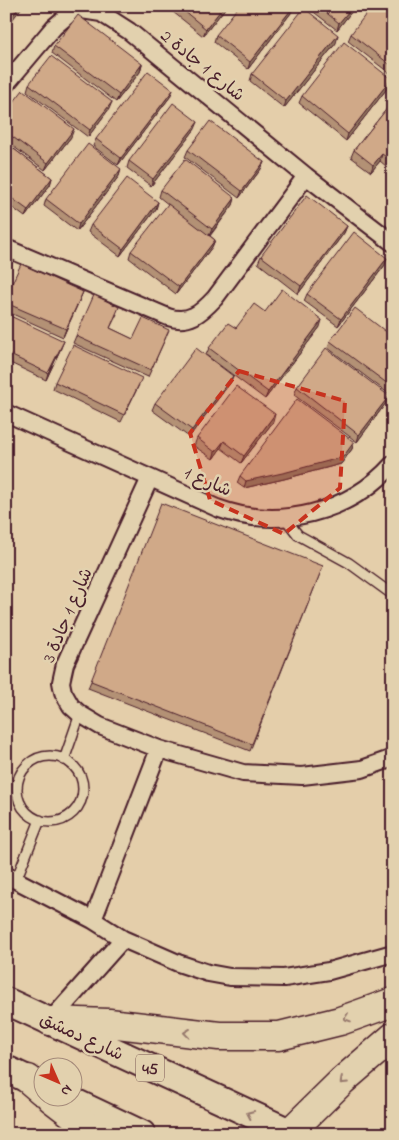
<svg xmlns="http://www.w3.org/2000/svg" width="399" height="1140" font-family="'Indie Flower','Playpen Sans Arabic',sans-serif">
  <rect width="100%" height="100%" fill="#e4ceaa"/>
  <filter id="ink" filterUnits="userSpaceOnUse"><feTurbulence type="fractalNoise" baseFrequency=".02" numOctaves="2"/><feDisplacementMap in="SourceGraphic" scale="10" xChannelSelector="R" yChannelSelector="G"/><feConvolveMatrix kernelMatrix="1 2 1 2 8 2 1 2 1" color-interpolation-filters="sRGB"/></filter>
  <g filter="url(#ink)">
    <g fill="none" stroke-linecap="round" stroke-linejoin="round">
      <g stroke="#4a1f2b" stroke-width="12">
        <path id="service" d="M285 518 298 535 349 563 393 595
          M17 789a33 33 0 1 1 66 0a33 33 0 1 1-66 0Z
          M64 760 80 714
          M16 880 40 820"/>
      </g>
      <g stroke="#4a1f2b" stroke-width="20">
        <path id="minor" d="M6 84 54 27 67 16 74 12 82 10 101 13 129 31 306 176 393 243
          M6 248 168 317C189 324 201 313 215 298L306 176
          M6 413 217 508C279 531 349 513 393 464
          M150 478 65 664 61 682 63 692 71 706 80 714 100 726 159 749 243 773 302 776 362 769 393 758
          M6 875 93 920 123 939 178 963 208 973 230 977 284 978 329 971 393 953
          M93 920 159 749
          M50 1021 123 939"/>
      </g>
      <g stroke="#4a1f2b" stroke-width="30">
        <path id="primary" d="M6 1001 294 1134
          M6 1069 42 1086
          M66 1098 142 1134"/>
      </g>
      <g stroke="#4a1f2b" stroke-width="31">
        <path id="trunk" d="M50 1021 109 1023 219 1036H279L340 1021 393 1002
          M28 1079 42 1091
          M51 1098 98 1134
          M288 1134 342 1081 393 1037"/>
      </g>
      <use href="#service" stroke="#e2d1ae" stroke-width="9"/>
      <use href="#minor" stroke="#e2d1ae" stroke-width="16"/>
      <use href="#primary" stroke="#e2d1ae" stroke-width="26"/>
      <use href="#trunk" stroke="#e2d1ae" stroke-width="28"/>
    </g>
    <path fill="#b39175" stroke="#4a1f2b" d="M169 6H227L203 36 168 8Z
      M306 6H356L337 30Z
      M393 6V76L348 41 351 34Z
      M291 13 248 69 214 42 216 35Z
      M336 43 284 108 250 81 252 74Z
      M54 46 142 64 140 72 116 102 52 53Z
      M29 84 109 109 88 137 27 91Z
      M389 86 346 141 299 103 302 96Z
      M170 97 118 165 93 146 96 139Z
      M393 101V172L380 161 371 172 351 157 354 150Z
      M6 112 71 137 45 170 6 141Z
      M195 129 151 186 127 168 129 161Z
      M6 143 52 178 50 185 25 217 6 203Z
      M188 150 264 162 261 169 239 198 185 157Z
      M121 169 119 176 77 231 44 206 46 199Z
      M161 190 235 198 233 205 210 236 215 240 212 247 176 294 129 258 131 251 179 213 159 197Z
      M158 202 156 209 120 256 88 232 91 225Z
      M347 226 344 233 298 294 258 263 261 256Z
      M385 265 338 326 304 301 307 294Z
      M6 296 80 299 63 337 6 311Z
      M265 312 320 327 265 399 206 355 209 348 236 328Z
      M6 314 61 348 46 380 6 361Z
      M117 314 110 328 133 339 166 337 148 377 73 343 76 336Z
      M393 337V389L389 394 328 348 330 341Z
      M233 376 230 383 189 437 152 410 155 403Z
      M55 382 139 385 121 422 53 389Z
      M297 387 386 403 357 442 294 395Z
      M273 422 241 463 221 448 213 459 194 446 197 438Z
      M354 442 352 449 341 464 284 479 244 488 237 483 240 476Z
      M323 566 250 751 88 688 91 681Z"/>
    <path fill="#92765f" stroke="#4a1f2b" d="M20 6H23L6 28V24Z
      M224 6H227L203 36 206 29Z
      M294 6 291 13 248 69 250 62Z
      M353 6H356L337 30 339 23Z
      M338 35 336 43 284 108 286 101Z
      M142 64 140 72 116 102 119 95Z
      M391 79 389 86 346 141 348 134Z
      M173 90 170 97 118 165 121 158Z
      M112 102 109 109 88 137 90 130Z
      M198 122 195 129 151 186 153 179Z
      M74 129 71 137 45 170 48 163Z
      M382 154 380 161 371 172 373 165Z
      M264 162 261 169 239 198 242 191Z
      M121 169 119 176 77 231 79 224Z
      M52 178 50 185 25 217 28 210Z
      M235 198 233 205 209 236 212 229Z
      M158 202 156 209 120 256 123 249Z
      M347 226 344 233 298 294 301 286Z
      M215 240 212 247 176 294 179 287Z
      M387 258 385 265 338 326 341 319Z
      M83 292 80 299 63 337 66 329Z
      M322 320 320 327 265 399 268 392Z
      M64 341 61 348 46 380 48 373Z
      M233 376 230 383 189 437 192 430Z
      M393 386V389L389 394 392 387Z
      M389 396 386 403 357 442 359 435Z
      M275 414 273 422 241 463 244 456Z
      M224 441 221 448 213 459 215 452Z
      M354 442 352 449 341 464 284 479 244 488 246 481Z"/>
    <path fill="#d0a988" stroke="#4a1f2b" d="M6 6H20L6 24Z
      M178 6H224L206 29Z
      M239 6H294L250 62 216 35Z
      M318 6H353L339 23Z
      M372 6H393V67L351 34Z
      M304 8 338 35 286 101 252 74Z
      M78 15 142 64 119 95 54 46Z
      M344 42 391 79 348 134 302 96Z
      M51 56 112 102 90 130 29 84Z
      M148 71 173 90 121 158 96 139Z
      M23 90 74 129 48 163 6 132V112Z
      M393 101V162L382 154 373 165 354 150Z
      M173 103 198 122 153 179 129 161Z
      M210 121 264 162 242 191 188 150Z
      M6 143 52 178 28 210 6 194Z
      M88 144 121 169 79 224 46 199Z
      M185 159 235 198 212 229 161 190Z
      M127 178 158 202 123 249 91 225Z
      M307 195 347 226 301 286 261 256Z
      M168 204 215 240 179 287 131 251Z
      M354 232 387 258 341 319 307 294Z
      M6 258 13 261 6 276Z
      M21 264 83 292 66 329 6 303V296Z
      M282 289 322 320 268 392 209 348 228 323 236 328 254 304 265 312Z
      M94 295 119 307 110 328 133 339 143 318 169 330 151 370 76 336Z
      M355 308 393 337V386L392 387 330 341Z
      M6 314 64 341 48 373 6 353Z
      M73 345 142 378 124 415 55 382Z
      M196 348 233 376 192 430 155 403Z
      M326 348 389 396 359 435 297 387Z
      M236 386 275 414 244 456 224 441 215 452 197 438Z
      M297 399 354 442 343 457 287 472 246 481 240 476Z
      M161 503 323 566 252 744 91 681Z"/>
    <defs><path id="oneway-chevron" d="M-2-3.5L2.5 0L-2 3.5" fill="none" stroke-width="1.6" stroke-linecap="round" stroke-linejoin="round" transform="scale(1.25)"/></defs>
    <g stroke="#96786c">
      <use href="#oneway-chevron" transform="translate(347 1018) rotate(161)"/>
      <use href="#oneway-chevron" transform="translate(187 1033) rotate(-173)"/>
      <use href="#oneway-chevron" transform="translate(343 1081) rotate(137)"/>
      <use href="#oneway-chevron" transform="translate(250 1114) rotate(-155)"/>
    </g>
  </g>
  <path fill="#c8321e" fill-opacity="0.2" stroke="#c8321e" stroke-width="4" stroke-dasharray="10 6" stroke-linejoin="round" d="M239 371 345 401 340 488 284 534 210 500 190 433Z"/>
  <g text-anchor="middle" stroke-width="5" stroke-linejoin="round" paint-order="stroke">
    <rect fill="#e2d1ae" stroke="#785452" stroke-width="1" x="136" y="1054.5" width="28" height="27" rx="4"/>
    <g font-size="16" font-weight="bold" fill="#4a1f2b">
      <text x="150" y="1074">45</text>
    </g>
    <g font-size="18" fill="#4a1f2b" stroke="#e2d1ae">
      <text transform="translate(203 65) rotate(39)" y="6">شارع 1 جادة 2</text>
      <text transform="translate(208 481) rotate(23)" y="6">شارع 1</text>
      <text transform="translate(67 615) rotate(-67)" y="6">شارع 1 جادة 3</text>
      <text transform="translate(82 1036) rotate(25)" y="6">شارع دمشق</text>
    </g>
  </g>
  <rect width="399" height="1140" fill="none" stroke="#e2d1ae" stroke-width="25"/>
  <rect x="12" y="12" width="374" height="1115" fill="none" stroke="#4a1f2b" stroke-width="2" filter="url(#ink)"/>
  <g transform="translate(58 1082) rotate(135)"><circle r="24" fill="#e2d1ae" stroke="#a58a7a"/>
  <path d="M0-4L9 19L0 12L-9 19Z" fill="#c8321e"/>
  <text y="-8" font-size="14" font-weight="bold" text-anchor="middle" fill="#4a1f2b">N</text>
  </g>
</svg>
